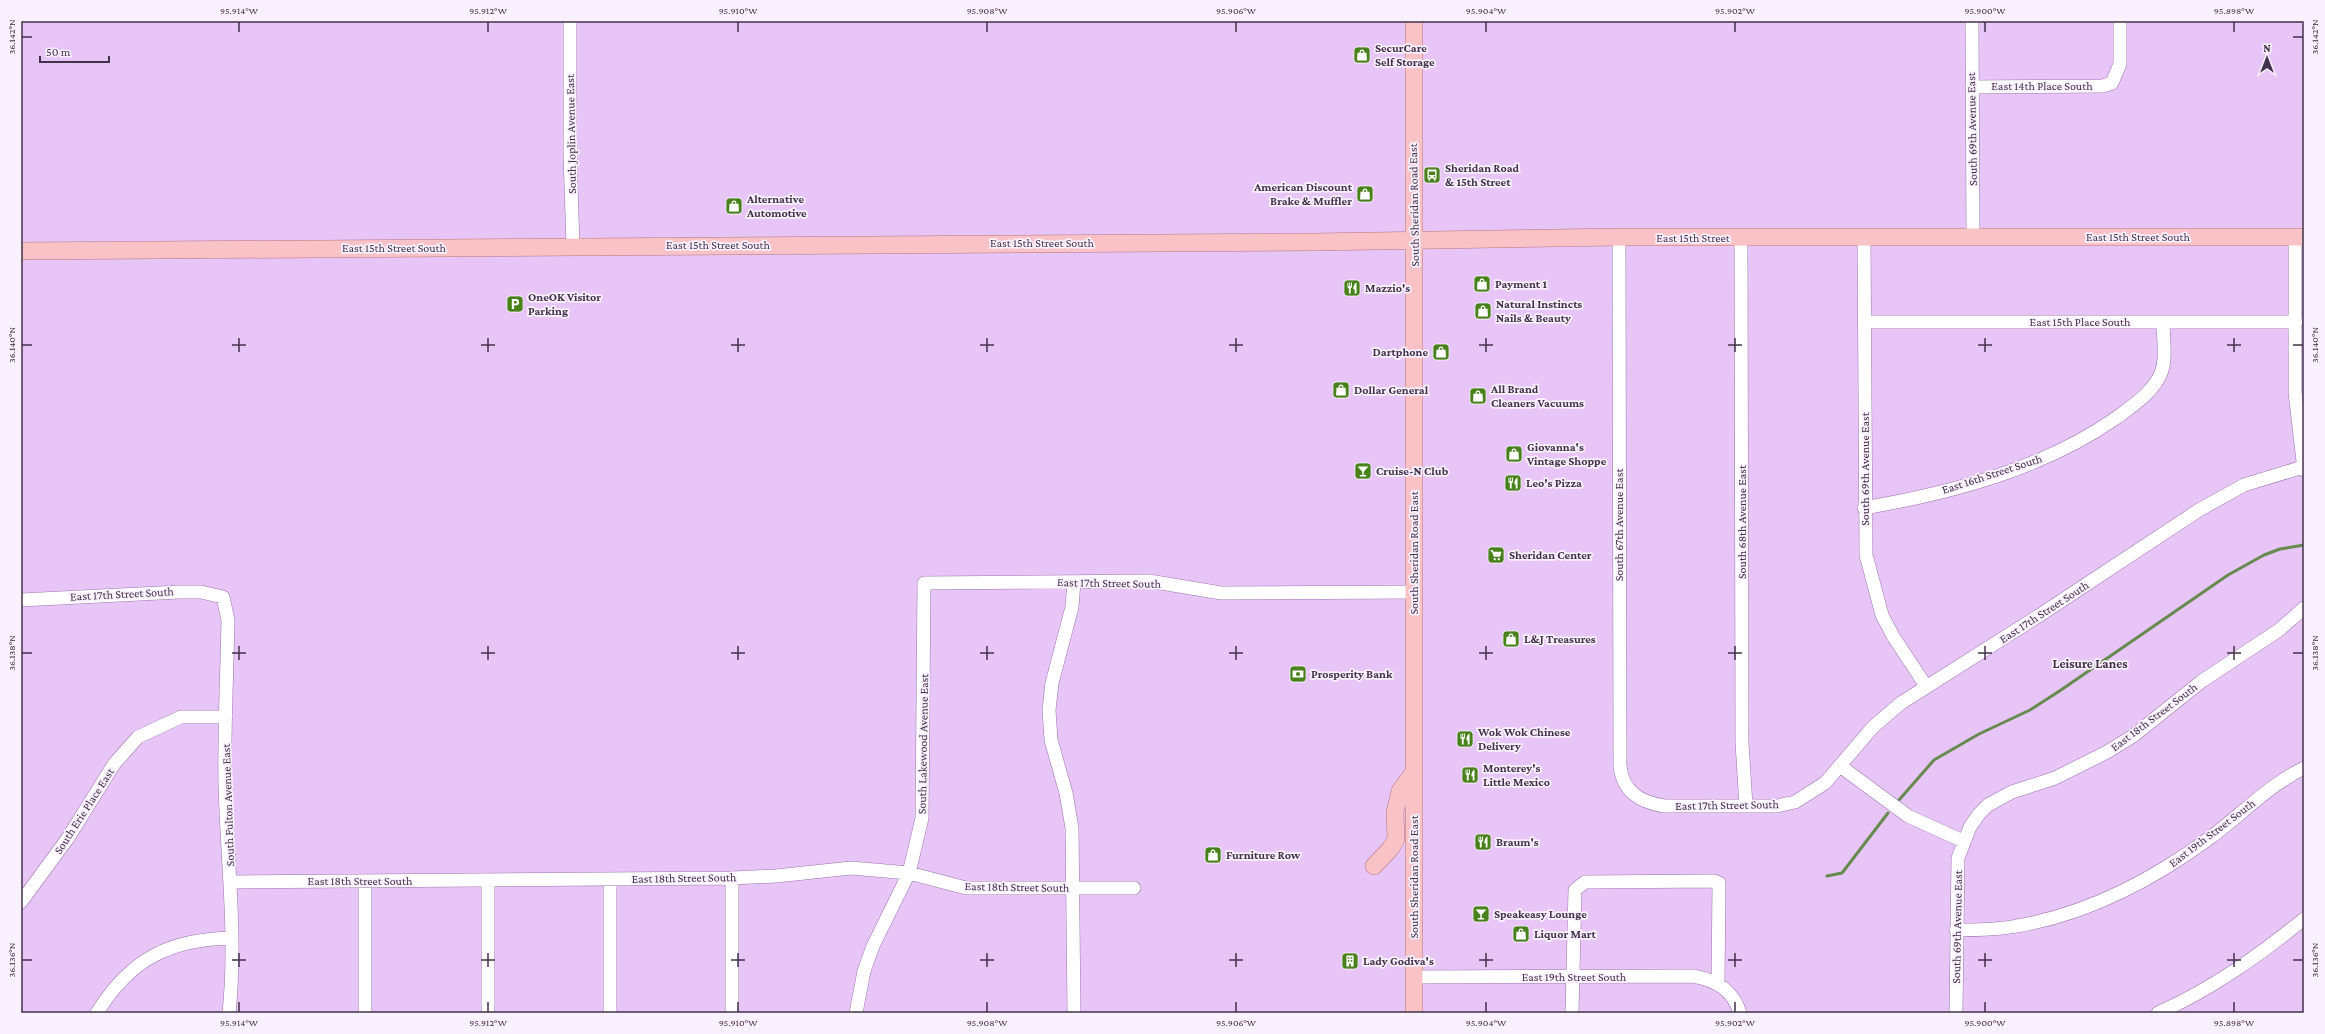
<svg xmlns="http://www.w3.org/2000/svg" width="2325" height="1034" font-family="'Crimson Pro',serif">
  <rect width="100%" height="100%" fill="#e7c5f7"/>
  <g fill="none" stroke-linecap="round" stroke-linejoin="round">
    <path stroke="#668a4f" stroke-width="3" d="M1899 800 1934 760 1979 734 2030 710 2061 690 2228 575 2264 555 2280 549 2304 545
      M1827 876 1842 873 1888 813"/>
    <g stroke="#9d75af" stroke-width="14">
      <path id="minor" d="M570 21V155L573 246
        M1972 21 1973 237
        M1972 87 2103 86 2112 83 2120 64V21
        M1619 237 1620 766C1623 792 1640 802 1664 806H1777L1795 802 1825 783 1873 727 1901 703 2040 615 2199 510 2244 485 2303 467
        M2295 237V392L2304 470
        M1741 238 1742 743 1746 806
        M1864 238 1866 555 1882 615 1893 636 1926 686
        M1865 322H2296
        M1864 508C1951 493 2043 469 2116 418 2131 407 2149 395 2158 379 2168 364 2163 340 2163 322
        M1074 582 1072 607 1052 683 1049 710 1051 740 1066 793 1072 828 1074 1013
        M21 600 179 592H201L223 597 228 620C227 675 224 730 225 785 227 861 237 937 229 1013
        M1840 766 1908 816 1963 841
        M610 879V1013
        M230 882 732 878 776 876 851 868 909 873 966 888H1134
        M21 902 68 838 114 764 138 737 181 717H226
        M1956 930C1976 930 1997 930 2017 926 2088 914 2154 879 2211 837 2242 814 2269 785 2304 768
        M1414 977 1693 976C1716 980 1733 990 1740 1013
        M97 1013C130 959 170 939 232 938
        M365 1013V881
        M488 1013V881
        M732 1013V878
        M856 1013 864 971 873 946 909 873 922 818 924 583 1149 581 1221 593 1414 592
        M1572 1013 1575 890 1585 882 1714 881 1719 883 1718 983
        M1956 1013 1958 858 1970 827 1979 814 1988 805 2012 792 2055 778 2107 752 2133 736 2202 681 2279 630 2304 608
        M2158 1013C2212 989 2258 956 2304 919"/>
    </g>
    <g stroke="#b57582" stroke-width="18">
      <path id="major" d="M1414 21V1013
        M21 251 1314 242 1619 237H2304
        M1374 866 1391 848 1396 839 1395 812 1400 791 1414 772"/>
    </g>
    <use href="#minor" stroke="#fff" stroke-width="13"/>
    <use href="#major" stroke="#f8c2c6" stroke-width="17"/>
  </g>
  <path fill="none" stroke="#42314a" stroke-width="1.5" d="M239 22V32M488 22V32M738 22V32M987 22V32M1236 22V32M1486 22V32M1735 22V32M1985 22V32M2234 22V32M22 37H32M2293 37H2303M239 338V352M488 338V352M738 338V352M987 338V352M1236 338V352M1486 338V352M1735 338V352M1985 338V352M2234 338V352M22 345H32M232 345H246M481 345H495M731 345H745M980 345H994M1229 345H1243M1479 345H1493M1728 345H1742M1978 345H1992M2227 345H2241M2293 345H2303M239 646V660M488 646V660M738 646V660M987 646V660M1236 646V660M1486 646V660M1735 646V660M1985 646V660M2234 646V660M22 653H32M232 653H246M481 653H495M731 653H745M980 653H994M1229 653H1243M1479 653H1493M1728 653H1742M1978 653H1992M2227 653H2241M2293 653H2303M239 953V967M488 953V967M738 953V967M987 953V967M1236 953V967M1486 953V967M1735 953V967M1985 953V967M2234 953V967M22 960H32M232 960H246M481 960H495M731 960H745M980 960H994M1229 960H1243M1479 960H1493M1728 960H1742M1978 960H1992M2227 960H2241M2293 960H2303M239 1002V1012M488 1002V1012M738 1002V1012M987 1002V1012M1236 1002V1012M1486 1002V1012M1735 1002V1012M1985 1002V1012M2234 1002V1012"/>
  <defs>
    <g id="shop-square" transform="scale(0.9)"><rect x="-9" y="-9" width="18" height="18" rx="4" fill="#49821d" stroke="#faf1fe"/><path d="M-5-2.5h2.3a2.7 3.5 0 0 1 5.4 0H5L5.5 6h-11ZM-1.5-2.5h3a1.5 2.3 0 0 0-3 0Z" fill="#fff"/></g>
    <g id="bus-square" transform="scale(0.9)"><rect x="-9" y="-9" width="18" height="18" rx="4" fill="#49821d" stroke="#faf1fe"/><path d="M-5-6H5V4H4V6H2V4H-2V6H-4V4H-5ZM-3.5-4V0h7V-4ZM-3.5 1.2v1.5H-2V1.2ZM2 1.2v1.5H3.5V1.2Z" fill="#fff"/></g>
    <g id="restaurant-square" transform="scale(0.9)"><rect x="-9" y="-9" width="18" height="18" rx="4" fill="#49821d" stroke="#faf1fe"/><path d="M-5-6h1v4h1v-4h1v4h1v-4h1v5L-1.5 .5V6h-2V.5L-5-1ZM5-6V6H3V1.5H1.5Q1.5-4 5-6Z" fill="#fff"/></g>
    <g id="parking-square" transform="scale(0.9)"><rect x="-9" y="-9" width="18" height="18" rx="4" fill="#49821d" stroke="#faf1fe"/><path d="M-3.5-5.5H1a3.5 3.5 0 0 1 0 7H-1V5.5H-3.5ZM-1-3.4V-.6H.8a1.4 1.4 0 0 0 0-2.8Z" fill="#fff"/></g>
    <g id="bar-square" transform="scale(0.9)"><rect x="-9" y="-9" width="18" height="18" rx="4" fill="#49821d" stroke="#faf1fe"/><path d="M-6-5H6L.8 .8V4.5H3.5V6h-7V4.5H-.8V.8Z" fill="#fff"/></g>
    <g id="supermarket-square" transform="scale(0.9)"><rect x="-9" y="-9" width="18" height="18" rx="4" fill="#49821d" stroke="#faf1fe"/><path d="M-6-5.5h2.5l.6 2H6L4.5 2H-2.5L-4.4-4H-6ZM-1.5 3.2a1.3 1.3 0 1 0 .1 0ZM3 3.2a1.3 1.3 0 1 0 .1 0Z" fill="#fff"/></g>
    <g id="bank-square" transform="scale(0.9)"><rect x="-9" y="-9" width="18" height="18" rx="4" fill="#49821d" stroke="#faf1fe"/><path d="M-6-4H6V4H-6ZM0-2.3a2.3 2.3 0 1 0 0 4.6a2.3 2.3 0 1 0 0-4.6Z" fill="#fff"/></g>
    <g id="building-square" transform="scale(0.9)"><rect x="-9" y="-9" width="18" height="18" rx="4" fill="#49821d" stroke="#faf1fe"/><path d="M-4-6H4V6H1V3H-1V6H-4ZM-2.5-4.3h1.7v1.8h-1.7ZM.8-4.3h1.7v1.8H.8ZM-2.5-1h1.7V.8h-1.7ZM.8-1h1.7V.8H.8Z" fill="#fff"/></g>
  </defs>
  <g fill-rule="evenodd">
    <use href="#shop-square" x="1362" y="55"/>
    <use href="#bus-square" x="1432" y="175"/>
    <use href="#shop-square" x="1365" y="194"/>
    <use href="#shop-square" x="734" y="206"/>
    <use href="#shop-square" x="1482" y="284"/>
    <use href="#restaurant-square" x="1352" y="288"/>
    <use href="#parking-square" x="515" y="304"/>
    <use href="#shop-square" x="1483" y="311"/>
    <use href="#shop-square" x="1441" y="352"/>
    <use href="#shop-square" x="1341" y="390"/>
    <use href="#shop-square" x="1478" y="396"/>
    <use href="#shop-square" x="1514" y="454"/>
    <use href="#bar-square" x="1363" y="471"/>
    <use href="#restaurant-square" x="1513" y="483"/>
    <use href="#supermarket-square" x="1496" y="555"/>
    <use href="#shop-square" x="1511" y="639"/>
    <use href="#bank-square" x="1298" y="674"/>
    <use href="#restaurant-square" x="1465" y="739"/>
    <use href="#restaurant-square" x="1470" y="775"/>
    <use href="#restaurant-square" x="1483" y="842"/>
    <use href="#shop-square" x="1213" y="855"/>
    <use href="#bar-square" x="1481" y="914"/>
    <use href="#shop-square" x="1521" y="934"/>
    <use href="#building-square" x="1350" y="961"/>
  </g>
  <g text-anchor="middle" stroke-width="3.5" stroke-linejoin="round" paint-order="stroke">
    <g font-size="12" font-weight="bold" fill="#42314a" stroke="#faf1fe" text-anchor="start">
      <text x="1375" y="52">SecurCare<tspan x="1375" dy="14">Self Storage</tspan></text>
      <text x="1445" y="172">Sheridan Road<tspan x="1445" dy="14">&amp; 15th Street</tspan></text>
      <text x="1352" y="191" text-anchor="end">American Discount<tspan x="1352" dy="14">Brake &amp; Muffler</tspan></text>
      <text x="747" y="203">Alternative<tspan x="747" dy="14">Automotive</tspan></text>
      <text x="1495" y="288">Payment 1</text>
      <text x="1365" y="292">Mazzio's</text>
      <text x="528" y="301">OneOK Visitor<tspan x="528" dy="14">Parking</tspan></text>
      <text x="1496" y="308">Natural Instincts<tspan x="1496" dy="14">Nails &amp; Beauty</tspan></text>
      <text x="1428" y="356" text-anchor="end">Dartphone</text>
      <text x="1491" y="393">All Brand<tspan x="1491" dy="14">Cleaners Vacuums</tspan></text>
      <text x="1354" y="394">Dollar General</text>
      <text x="1527" y="451">Giovanna's<tspan x="1527" dy="14">Vintage Shoppe</tspan></text>
      <text x="1376" y="475">Cruise-N Club</text>
      <text x="1526" y="487">Leo's Pizza</text>
      <text x="1509" y="559">Sheridan Center</text>
      <text x="1524" y="643">L&amp;J Treasures</text>
      <text x="1311" y="678">Prosperity Bank</text>
      <text x="1478" y="736">Wok Wok Chinese<tspan x="1478" dy="14">Delivery</tspan></text>
      <text x="1483" y="772">Monterey's<tspan x="1483" dy="14">Little Mexico</tspan></text>
      <text x="1496" y="846">Braum's</text>
      <text x="1226" y="859">Furniture Row</text>
      <text x="1494" y="918">Speakeasy Lounge</text>
      <text x="1534" y="938">Liquor Mart</text>
      <text x="1363" y="965">Lady Godiva's</text>
    </g>
    <g font-size="12" fill="#42314a" stroke="#faf1fe">
      <text x="2042" y="90">East 14th Place South</text>
      <text transform="translate(1972 129) rotate(-91)" y="4">South 69th Avenue East</text>
      <text transform="translate(571 134) rotate(-91)" y="4">South Joplin Avenue East</text>
      <text transform="translate(1414 205) rotate(-91)" y="4">South Sheridan Road East</text>
      <text x="2138" y="241">East 15th Street South</text>
      <text x="1693" y="242">East 15th Street</text>
      <text x="1042" y="247">East 15th Street South</text>
      <text x="718" y="249">East 15th Street South</text>
      <text x="394" y="252">East 15th Street South</text>
      <text x="2080" y="326">East 15th Place South</text>
      <text transform="translate(1865 469) rotate(-90)" y="4">South 69th Avenue East</text>
      <text transform="translate(1992 474) rotate(-18)" y="4">East 16th Street South</text>
      <text transform="translate(1742 522) rotate(-90)" y="4">South 68th Avenue East</text>
      <text transform="translate(1619 525) rotate(-90)" y="4">South 67th Avenue East</text>
      <text transform="translate(1414 553) rotate(-90)" y="4">South Sheridan Road East</text>
      <text transform="translate(1109 583) rotate(1)" y="4">East 17th Street South</text>
      <text transform="translate(122 594) rotate(-3)" y="4">East 17th Street South</text>
      <text transform="translate(2044 612) rotate(-33)" y="4">East 17th Street South</text>
      <text transform="translate(2154 717) rotate(-37)" y="4">East 18th Street South</text>
      <text transform="translate(923 744) rotate(-89)" y="4">South Lakewood Avenue East</text>
      <text transform="translate(228 805) rotate(-92)" y="4">South Fulton Avenue East</text>
      <text transform="translate(1727 805) rotate(-1)" y="4">East 17th Street South</text>
      <text transform="translate(84 811) rotate(-57)" y="4">South Erie Place East</text>
      <text transform="translate(2212 833) rotate(-37)" y="4">East 19th Street South</text>
      <text transform="translate(1414 877) rotate(-90)" y="4">South Sheridan Road East</text>
      <text transform="translate(684 878) rotate(-1)" y="4">East 18th Street South</text>
      <text x="360" y="885">East 18th Street South</text>
      <text transform="translate(1017 887) rotate(1)" y="4">East 18th Street South</text>
      <text transform="translate(1957 927) rotate(-89)" y="4">South 69th Avenue East</text>
      <text x="1574" y="981">East 19th Street South</text>
    </g>
    <g font-size="13" font-weight="bold" fill="#42314a" stroke="#faf1fe">
      <text x="2090" y="668">Leisure Lanes</text>
    </g>
  </g>
  <rect width="2325" height="1034" fill="none" stroke="#faf1fe" stroke-width="44"/>
  <g transform="translate(2267 58)" stroke="#faf1fe" stroke-width="3" paint-order="stroke">
  <path d="M0-3L7 15L0 10L-7 15Z" fill="#42314a"/>
  <text y="-6" font-size="11" font-weight="bold" text-anchor="middle" fill="#42314a">N</text>
  </g>
  <path d="M40 56v6h69v-6" fill="none" stroke="#42314a" stroke-width="2"/>
  <text x="46" y="56" font-size="12" fill="#42314a" stroke="#faf1fe" stroke-width="3" paint-order="stroke">50 m</text>
  <rect x="22" y="22" width="2281" height="990" fill="none" stroke="#42314a" stroke-width="1.5"/>
  <g font-size="10" text-anchor="middle" fill="#42314a">
    <text x="239" y="14">95.914°W</text>
    <text x="488" y="14">95.912°W</text>
    <text x="738" y="14">95.910°W</text>
    <text x="987" y="14">95.908°W</text>
    <text x="1236" y="14">95.906°W</text>
    <text x="1486" y="14">95.904°W</text>
    <text x="1735" y="14">95.902°W</text>
    <text x="1985" y="14">95.900°W</text>
    <text x="2234" y="14">95.898°W</text>
    <text transform="translate(11 37) rotate(-90)" y="4">36.142°N</text>
    <text transform="translate(2314 37) rotate(-90)" y="4">36.142°N</text>
    <text transform="translate(11 345) rotate(-90)" y="4">36.140°N</text>
    <text transform="translate(2314 345) rotate(-90)" y="4">36.140°N</text>
    <text transform="translate(11 653) rotate(-90)" y="4">36.138°N</text>
    <text transform="translate(2314 653) rotate(-90)" y="4">36.138°N</text>
    <text transform="translate(11 960) rotate(-90)" y="4">36.136°N</text>
    <text transform="translate(2314 960) rotate(-90)" y="4">36.136°N</text>
    <text x="239" y="1026">95.914°W</text>
    <text x="488" y="1026">95.912°W</text>
    <text x="738" y="1026">95.910°W</text>
    <text x="987" y="1026">95.908°W</text>
    <text x="1236" y="1026">95.906°W</text>
    <text x="1486" y="1026">95.904°W</text>
    <text x="1735" y="1026">95.902°W</text>
    <text x="1985" y="1026">95.900°W</text>
    <text x="2234" y="1026">95.898°W</text>
  </g>
</svg>
